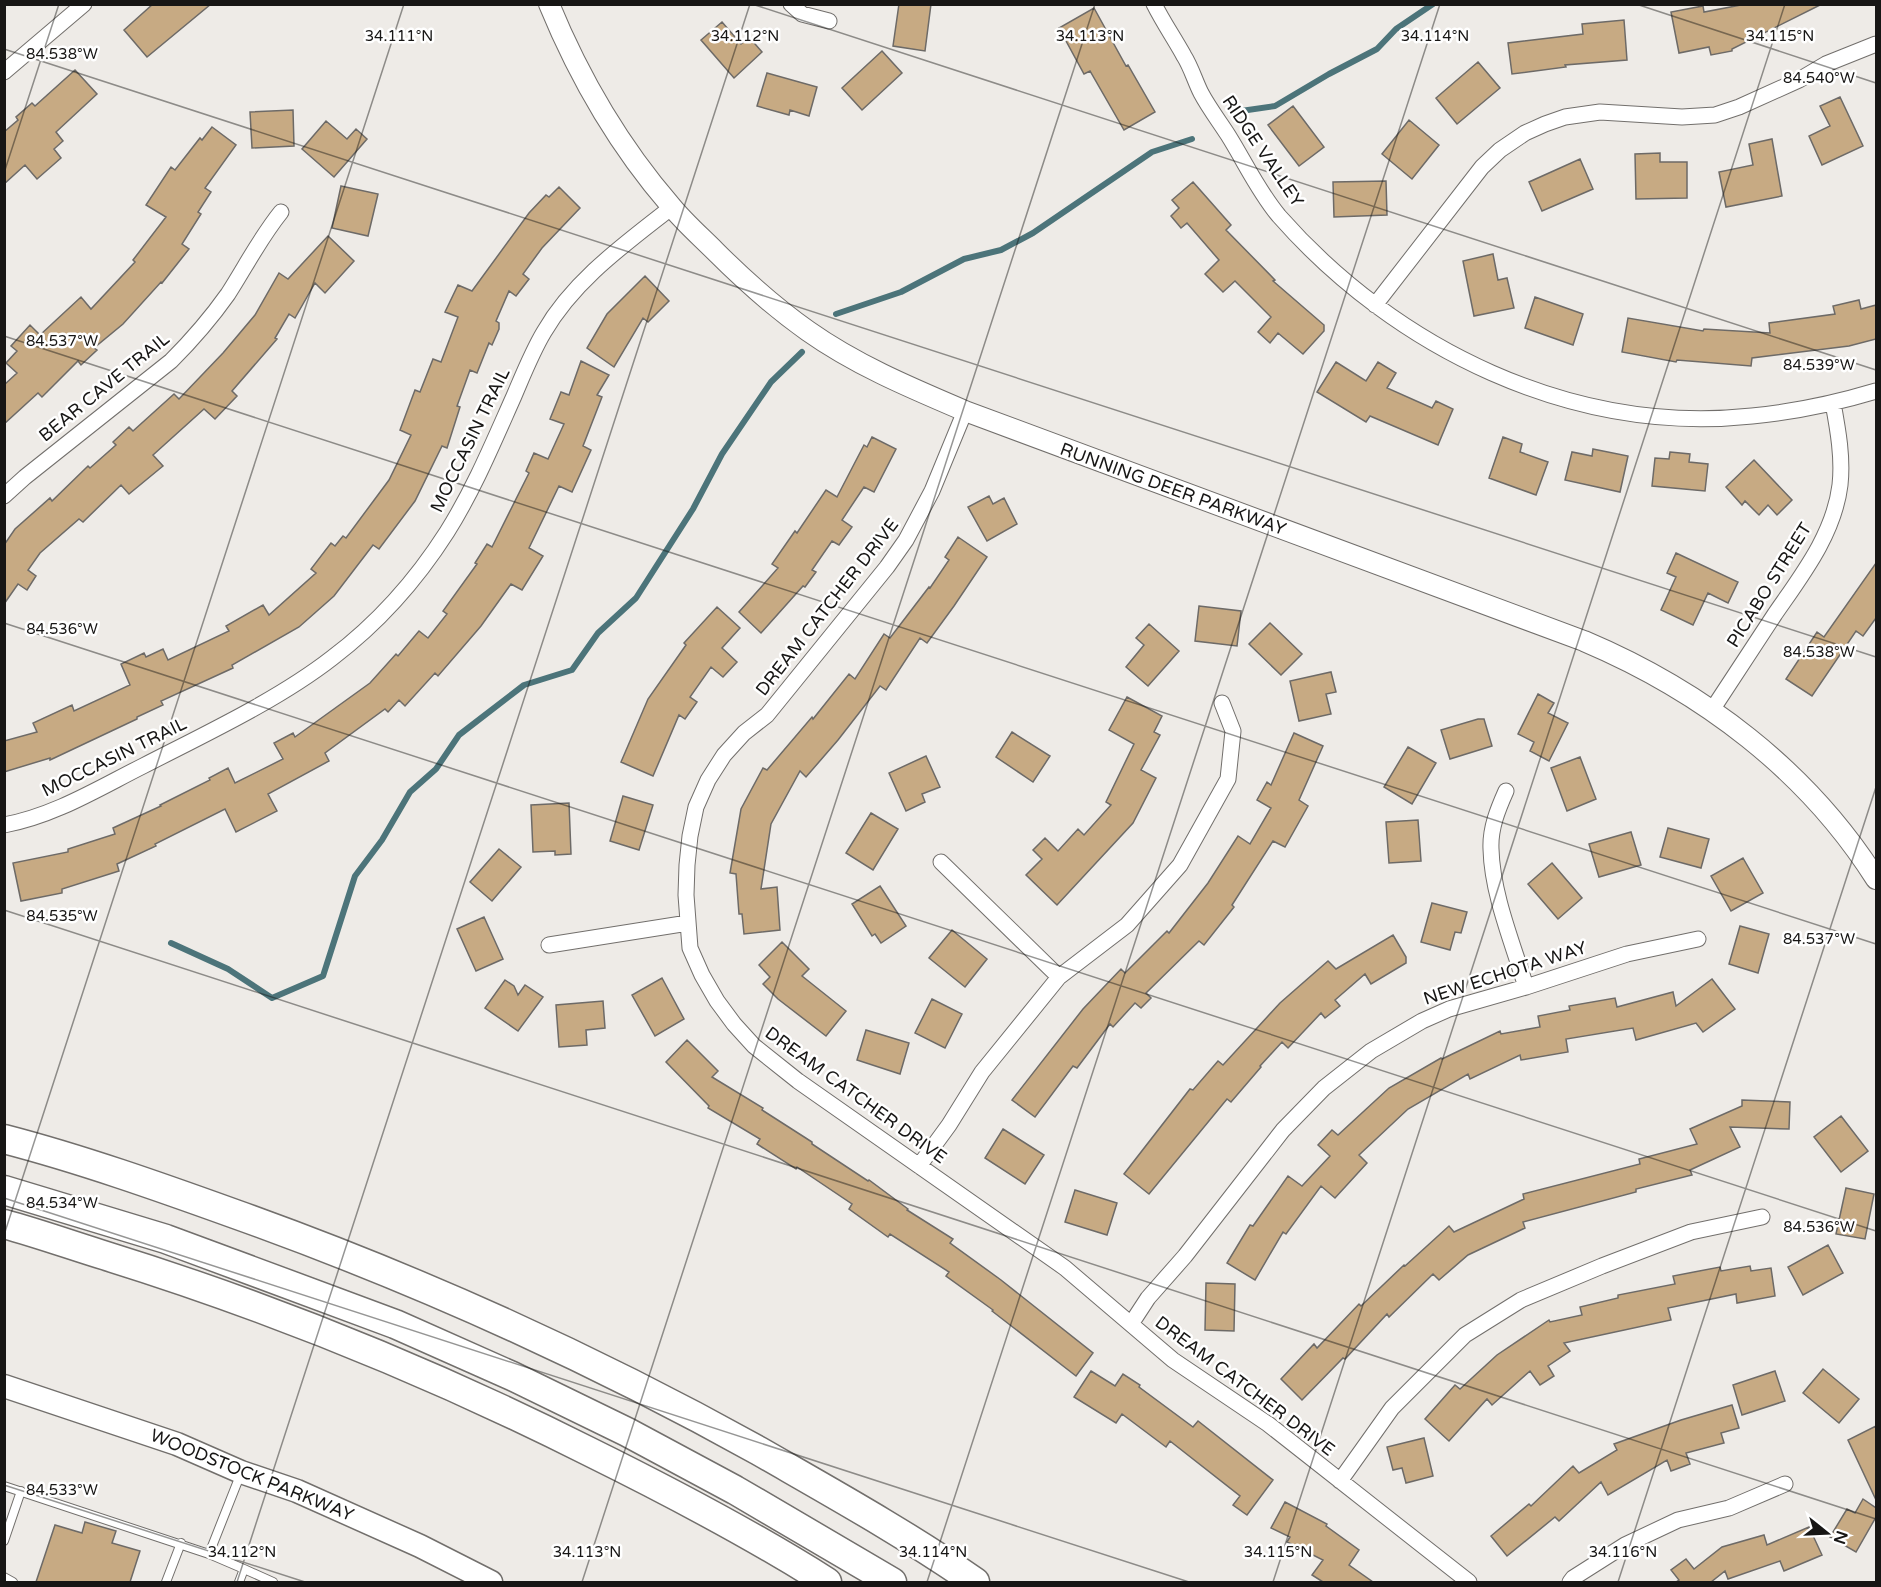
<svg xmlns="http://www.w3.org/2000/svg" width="1881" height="1587" font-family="'Varela Round',sans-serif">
  <rect width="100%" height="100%" fill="#eeebe7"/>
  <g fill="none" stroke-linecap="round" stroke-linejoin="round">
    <path stroke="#4c747a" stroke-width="6" d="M1234 112 1275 106 1329 74 1377 49 1396 29 1433 4
      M836 314 901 292 964 259 1001 250 1033 233 1152 152 1192 139
      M171 943 228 969 272 998 323 976 355 876 382 840 410 792 436 769 459 735 524 685 572 670 598 633 636 598 693 509 722 454 771 382 802 352"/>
  </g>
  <path fill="#c7aa83" stroke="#6d6a67" stroke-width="1.5" d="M153 4H211L147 57 124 30Z
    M899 4H931L925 51 893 46Z
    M1746 4H1822L1732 49V51L1711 55 1709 47 1679 53 1671 12 1703 6 1704 12Z
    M1094 8 1126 66 1128 65 1155 112 1124 130 1090 71 1084 74 1059 28Z
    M1624 20 1627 60 1565 65 1566 67 1512 74 1508 43 1583 34 1582 24Z
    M722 22 741 44 749 37 762 52 734 78 701 40Z
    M882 51 902 73 862 110 842 88Z
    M1478 62 1500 88 1457 124 1436 98Z
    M75 70 97 94 56 132 63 141 54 149 61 158 37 179 25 165 4 184V132L18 120 16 117 32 103 35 106Z
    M767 73 817 87 809 116 790 110 789 115 757 106Z
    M1840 97 1863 146 1822 165 1809 136 1830 126 1820 106Z
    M1293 106 1324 147 1299 166 1268 125Z
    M293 110 294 146 252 148 250 112Z
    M1409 120 1439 145 1412 179 1382 154Z
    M326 121 347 139 356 129 367 139 334 177 302 149Z
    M212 127 236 145 205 188 211 192 198 212 201 214 182 244 189 249 162 283 161 282 123 324 94 348 97 350 81 365 78 361 42 397 38 393 4 424V385L17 373 6 363 17 351 11 346 30 325 40 335 81 297 91 309 135 262 133 260 166 217 146 205 171 167 175 170 200 138 202 140Z
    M1772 139 1782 196 1726 207 1719 172 1753 165 1749 144Z
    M1660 153V162H1687V198L1636 199 1635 154Z
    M1580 159 1593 189 1542 211 1529 182Z
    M1386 181 1387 215 1334 217 1333 182Z
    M1193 182 1231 225 1226 230 1275 280 1273 281 1324 325V331L1303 354 1278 333 1270 343 1258 332 1271 317 1235 281 1223 292 1205 274 1219 260 1187 223 1181 228 1171 216 1179 208 1172 200Z
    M341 186 378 194 368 236 332 228Z
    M559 187 580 208 542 248 523 274 529 279 516 296 509 291 496 321 499 323V329L492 345 489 343 477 373 470 370 457 406 460 407 447 448 442 446 415 501 379 549 373 545 334 596 299 627 232 665 233 668 161 701 163 705 137 717V719L50 760V758L4 772V741L37 732 33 723 72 705 74 711 130 685 121 664 144 653 146 657 163 649 168 660 229 631 226 626 263 605 269 615 316 573 311 569 331 543 335 546 343 536 346 538 389 480 411 435 400 430 415 390 420 392 433 359 441 362 458 317 445 312 458 285 472 291 529 213 546 195 549 197Z
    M328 236 354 261 325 293 315 283 295 318 289 314 275 338 277 339 232 391 237 396 215 419 204 409 153 455 163 466 129 494 121 485 83 522 79 519 40 553 28 570 36 576 27 590 18 584 4 604V545L15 529 50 498 52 501 88 466 90 468 116 445 113 442 129 427 133 431 174 394 179 399 223 353 255 315 279 273 288 279Z
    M1493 254 1498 280 1507 278 1514 308 1474 316 1463 261Z
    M645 276 669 301 648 322 643 318 614 367 587 348 607 314Z
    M1535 297 1583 314 1573 345 1525 328Z
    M1859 300 1861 309 1876 305V339L1849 346 1752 358 1751 366 1677 360 1676 362 1622 352 1628 318 1703 331 1704 329 1770 333 1769 323 1835 314 1833 306Z
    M581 361 609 375 597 395 602 397 583 446 591 450 572 492 559 486 529 548 543 556 522 590 511 584 481 626 438 676 435 673 405 706 399 700 388 712 385 709 325 753 329 761 268 794 277 811 236 832 225 809 155 844 156 846 117 864 119 871 62 889V893L21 901 13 863 68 852V849L115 834 113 828 161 806 160 805 210 780 209 778 228 768 235 783 283 759 274 743 293 733 295 737 370 683 396 654 398 656 419 631 428 638 447 614 443 611 477 564 475 563 487 544 492 547 529 473 526 471 534 453 548 459 564 424 550 419 561 392 569 395Z
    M1336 362 1366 381 1378 362 1396 373 1387 388 1432 408 1436 401 1453 409 1438 445 1370 416 1366 422 1317 392Z
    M872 437 896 449 874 492 864 487 842 520 852 527 839 545 832 541 812 570 816 572 805 587 803 586 761 633 739 612 778 568 772 564 795 531 797 533 826 490 837 497 864 445 867 447Z
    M1503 437 1522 444 1520 452 1548 462 1536 495 1489 478Z
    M1593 449 1628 456 1620 492 1565 480 1572 452 1592 456Z
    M1670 452 1690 454 1689 462 1708 464 1705 491 1652 486 1655 458 1669 459Z
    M1754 460 1792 500 1777 515 1768 505 1759 515 1745 501 1742 505 1726 487Z
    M989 496 993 504 1004 498 1017 524 987 541 968 507Z
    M958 537 987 557 954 606 927 643 920 638 886 690 880 686 838 740 806 777 800 771 771 824 761 889 777 887 780 930 744 934 742 914H739L736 874 730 873 741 809 763 768 767 770 812 717 813 719 849 674 855 679 884 634 890 638 929 587 930 588 949 560 945 557Z
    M1676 553 1738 582 1728 603 1708 593 1693 625 1661 610 1676 577 1667 573Z
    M1876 563V618L1863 636 1856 631 1812 696 1786 679 1817 632 1824 637Z
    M1199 606 1241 611 1237 646 1195 641Z
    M717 607 740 628 722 648 737 662 723 677 711 667 690 697 697 702 685 719 679 715 653 776 621 762 648 699 686 645 684 643Z
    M1270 623 1302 654 1281 675 1249 644Z
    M1149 624 1179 651 1148 686 1126 667 1144 645 1136 638Z
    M1331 672 1336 692 1326 694 1331 714 1299 721 1290 681Z
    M1538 694 1554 703 1548 713 1568 723 1549 761 1530 751 1534 742 1518 734Z
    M1127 697 1162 716 1154 732 1160 735 1141 770 1156 778 1133 823 1057 905 1026 875 1042 859 1033 850 1045 838 1058 851 1078 829 1084 835 1111 805 1106 802 1134 744 1109 730Z
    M1478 719H1484L1492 746 1450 759 1441 730Z
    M1012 732 1050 756 1033 782 996 757Z
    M1294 733 1323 746 1299 800 1308 806 1285 847 1273 841 1232 905 1234 907 1204 945 1199 941 1146 993 1151 998 1141 1008 1135 1003 1113 1027 1110 1024 1077 1068 1073 1066 1035 1117 1012 1100 1083 1009 1121 969 1125 973 1167 931 1169 933 1208 883 1238 836 1250 844 1271 808 1257 800 1267 782 1271 785Z
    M1408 747 1436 763 1412 804 1384 787Z
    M926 756 940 787 922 794 925 802 906 811 889 773Z
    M1580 757 1596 799 1567 811 1551 768Z
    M623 796 653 805 639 850 610 841Z
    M569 803 571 854 555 855V851L533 852 531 805Z
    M871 813 898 829 873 870 846 853Z
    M1418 820 1421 861 1389 863 1386 822Z
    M1668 828 1709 839 1701 868 1660 857Z
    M1631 832 1641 865 1599 877 1589 844Z
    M499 849 521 867 492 901 470 882Z
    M1743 858 1763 893 1731 911 1711 876Z
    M1552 863 1582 898 1558 919 1528 884Z
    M880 886 906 926 881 943 875 934 872 936 852 904Z
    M1432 903 1467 912 1461 933 1455 932 1450 950 1421 942Z
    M484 917 503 959 476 971 457 929Z
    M1740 926 1769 934 1758 973 1729 964Z
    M952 930 987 959 965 987 929 958Z
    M1393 935 1406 957V963L1371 984 1365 974 1335 1000 1340 1006 1325 1018 1321 1013 1288 1048 1282 1042 1260 1066 1261 1067 1231 1102 1227 1099 1149 1194 1124 1174 1190 1089 1193 1090 1218 1061 1223 1065 1280 1003 1328 961 1336 969Z
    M782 942 809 969 802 976 846 1011 826 1036 778 999 763 984 770 977 759 965Z
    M662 978 684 1019 655 1036 632 995Z
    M1712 979 1735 1009 1703 1032 1696 1023 1636 1040 1633 1028 1566 1039 1568 1052 1521 1060 1520 1055 1470 1079 1468 1074 1408 1109 1359 1155 1367 1163 1335 1198 1321 1186 1286 1234 1283 1232 1255 1280 1227 1263 1250 1225 1253 1226 1288 1176 1302 1186 1330 1156 1318 1145 1332 1130 1338 1135 1389 1088 1441 1058 1442 1059 1500 1031 1501 1034 1540 1027 1538 1016 1570 1010 1569 1006 1615 998 1617 1007 1673 992 1676 1006Z
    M505 980 514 986 518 995 525 985 543 997 518 1031 485 1008Z
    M932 999 962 1014 945 1048 915 1033Z
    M603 1001 605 1028 586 1030 587 1045 559 1047 556 1005Z
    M866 1030 909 1043 900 1074 857 1060Z
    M687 1040 718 1071 712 1077 763 1108 762 1110 812 1142V1144L868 1181 869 1180 908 1209 907 1210 953 1239 950 1243 1001 1280 1093 1353 1076 1376 992 1311 993 1310 946 1276 949 1272 890 1234 888 1237 849 1209 852 1204 797 1167 796 1169 757 1144 760 1139 708 1108 709 1106 666 1062Z
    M1742 1100 1790 1102 1789 1129 1730 1127 1740 1147 1690 1170 1692 1175 1636 1189V1192L1523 1222 1525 1228 1468 1255 1439 1280 1433 1274 1389 1317 1387 1314 1345 1359 1343 1358 1302 1400 1281 1379 1314 1344 1317 1348 1359 1304 1361 1306 1404 1265 1405 1266 1449 1226 1454 1232 1524 1199 1523 1194 1640 1164 1639 1159 1697 1144 1690 1129 1742 1106Z
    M1841 1116 1868 1151 1841 1172 1814 1137Z
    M1003 1129 1044 1155 1025 1184 985 1158Z
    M1846 1188 1874 1194 1865 1239 1836 1234Z
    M1075 1190 1117 1203 1107 1235 1065 1222Z
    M1828 1245 1843 1273 1803 1295 1788 1267Z
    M1750 1266 1751 1271 1771 1268 1775 1296 1737 1303 1736 1294 1668 1308 1671 1320 1564 1343 1570 1351 1548 1366 1554 1376 1540 1385 1530 1371 1492 1405 1487 1399 1449 1441 1425 1419 1455 1385 1460 1389 1497 1355 1549 1320 1550 1322 1582 1315 1580 1307 1618 1298V1295L1675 1284 1673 1276 1720 1267 1721 1271Z
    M1206 1283 1235 1284 1234 1331 1205 1330Z
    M1823 1369 1859 1399 1839 1423 1803 1393Z
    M1091 1371 1115 1386 1123 1374 1140 1385 1139 1387 1193 1427 1198 1421 1273 1480 1247 1515 1233 1505 1240 1496 1170 1441 1166 1447 1122 1414 1116 1423 1074 1397Z
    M1775 1371 1785 1401 1742 1415 1733 1385Z
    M1732 1405 1739 1428 1721 1433 1724 1443 1686 1453 1690 1464 1671 1471 1667 1460 1608 1495 1601 1482 1559 1521 1555 1517 1507 1556 1491 1536 1529 1504 1531 1506 1573 1466 1579 1473 1617 1450 1614 1444 1681 1420Z
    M1876 1426V1500L1848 1440Z
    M1424 1438 1433 1476 1406 1483 1402 1468 1393 1470 1387 1447Z
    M1863 1499 1876 1508V1517L1856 1552 1830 1537 1847 1509 1855 1513Z
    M1285 1502 1327 1524 1326 1526 1359 1550 1349 1565 1373 1582H1323L1312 1575 1323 1560 1287 1542 1290 1537 1271 1528Z
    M85 1522 116 1531 112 1543 140 1551 130 1582H36L55 1525 82 1533Z
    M1809 1527 1822 1555 1784 1571 1780 1561 1728 1579 1725 1571 1711 1582H1676L1679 1580 1671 1570 1686 1559 1694 1569 1722 1547 1764 1535 1767 1545Z"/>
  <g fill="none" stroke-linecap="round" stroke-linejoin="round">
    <g stroke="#726f6c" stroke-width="10">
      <path id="service" d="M4 1486 209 1554 241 1473
        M4 1541 21 1491
        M209 1554 244 1569 239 1582
        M244 1569 273 1582
        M4 1577 13 1582
        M166 1582 181 1543"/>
    </g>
    <g stroke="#726f6c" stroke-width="17">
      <path id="minor" d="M791 4 802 14 829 21
        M1154 4C1163 22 1174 38 1184 56 1191 67 1195 81 1201 93 1209 108 1219 121 1228 135 1245 162 1258 191 1279 216 1396 349 1572 435 1752 416 1794 412 1836 403 1876 391
        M4 72 84 4
        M1375 305 1482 167 1500 150 1525 133 1545 124 1565 117 1600 112 1682 117 1715 115 1739 107 1799 80 1826 64 1876 44
        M965 411 932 491 906 540 887 567 767 715 744 733 724 755 708 780 696 807 690 836 687 865 686 895 690 948 702 975 717 1001 734 1024 754 1046 798 1081 1065 1268 1173 1360 1268 1424 1469 1582
        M4 496 25 477 171 361C192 340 211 318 228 294 246 266 260 238 281 212
        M1712 710C1733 678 1754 646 1775 614 1802 575 1834 534 1840 485 1843 458 1838 430 1833 403
        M1506 791C1498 809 1490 828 1491 849 1492 894 1513 944 1526 987
        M4 825C54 816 99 788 143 766 205 734 278 700 332 658 377 624 417 579 447 532 474 489 493 443 514 396 523 375 532 352 544 332 574 280 625 244 672 207
        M941 862 1059 977
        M549 945 688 923
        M919 1166 949 1125 982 1072 1059 977 1127 925 1180 865 1228 779 1233 731 1222 703
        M1131 1324 1148 1298 1185 1256 1283 1130 1324 1088 1371 1051 1422 1021 1449 1009 1526 987 1627 954 1698 939
        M1340 1481 1392 1408 1465 1335 1521 1300 1602 1266 1691 1232 1762 1217
        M1570 1582 1573 1578 1625 1545 1678 1520 1729 1508 1785 1484"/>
    </g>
    <g stroke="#726f6c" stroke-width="22">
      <path id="tertiary" d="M549 4C579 77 619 146 671 206 684 222 700 236 715 251 744 280 774 307 808 331 856 365 911 388 965 411L1584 641C1702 691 1807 770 1876 879"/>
    </g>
    <g stroke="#726f6c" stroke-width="25">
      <path id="secondary" d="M4 1386 177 1444 241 1472 297 1491 420 1546 491 1582"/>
    </g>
    <g stroke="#726f6c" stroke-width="31">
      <path id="motorway" d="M4 1139C81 1159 160 1187 235 1214 417 1279 590 1357 759 1451 832 1493 906 1534 975 1582
        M4 1190 166 1239 395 1324 512 1376 627 1432 735 1490 892 1582
        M4 1224C37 1233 68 1244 100 1254 268 1306 431 1372 588 1451 669 1491 751 1534 827 1582"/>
    </g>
    <use href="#service" stroke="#fff" stroke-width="8"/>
    <use href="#minor" stroke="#fff" stroke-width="15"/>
    <use href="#tertiary" stroke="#fff" stroke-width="20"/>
    <use href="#secondary" stroke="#fff" stroke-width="22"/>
    <use href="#motorway" stroke="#fff" stroke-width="28"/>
  </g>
  <path fill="none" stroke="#171615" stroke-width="1.5" stroke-opacity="0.45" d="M752 4 1876 370M1636 4 1876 83M4 49 1876 657M4 173 59 4M4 336 1876 944M4 623 1876 1231M4 910 1876 1519M4 1198 1189 1582M4 1235 404 4M4 1485 305 1582M237 1582 750 4M582 1582 1095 4M927 1582 1440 4M1273 1582 1785 4M1618 1582 1876 787"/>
  <g text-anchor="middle" stroke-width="5" stroke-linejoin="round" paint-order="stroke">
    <g font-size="18" fill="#171615" stroke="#fff">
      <text transform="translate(1263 151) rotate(56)" y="6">RIDGE VALLEY</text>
      <text transform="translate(104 387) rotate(-39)" y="6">BEAR CAVE TRAIL</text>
      <text transform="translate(470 440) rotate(-64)" y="6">MOCCASIN TRAIL</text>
      <text transform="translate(1173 489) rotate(20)" y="6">RUNNING DEER PARKWAY</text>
      <text transform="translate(1769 585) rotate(-58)" y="6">PICABO STREET</text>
      <text transform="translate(827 607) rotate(-52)" y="6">DREAM CATCHER DRIVE</text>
      <text transform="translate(114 757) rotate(-26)" y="6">MOCCASIN TRAIL</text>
      <text transform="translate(1505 973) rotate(-18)" y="6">NEW ECHOTA WAY</text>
      <text transform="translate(856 1095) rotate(36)" y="6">DREAM CATCHER DRIVE</text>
      <text transform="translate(1245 1386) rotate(37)" y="6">DREAM CATCHER DRIVE</text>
      <text transform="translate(252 1475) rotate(22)" y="6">WOODSTOCK PARKWAY</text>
    </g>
  </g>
  <g font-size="15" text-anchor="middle" fill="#171615" stroke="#fff" stroke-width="5" stroke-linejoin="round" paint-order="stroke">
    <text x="399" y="41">34.111°N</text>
    <text x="745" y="41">34.112°N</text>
    <text x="1090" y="41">34.113°N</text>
    <text x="1435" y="41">34.114°N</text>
    <text x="1780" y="41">34.115°N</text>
    <text x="62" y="59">84.538°W</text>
    <text x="1819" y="83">84.540°W</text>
    <text x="62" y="346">84.537°W</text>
    <text x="1819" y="370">84.539°W</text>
    <text x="62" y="634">84.536°W</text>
    <text x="1819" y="657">84.538°W</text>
    <text x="62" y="921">84.535°W</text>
    <text x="1819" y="944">84.537°W</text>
    <text x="62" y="1208">84.534°W</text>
    <text x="1819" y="1232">84.536°W</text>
    <text x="62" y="1495">84.533°W</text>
    <text x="242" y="1557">34.112°N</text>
    <text x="587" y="1557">34.113°N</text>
    <text x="933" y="1557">34.114°N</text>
    <text x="1278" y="1557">34.115°N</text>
    <text x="1623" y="1557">34.116°N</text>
  </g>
  <rect width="1881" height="1587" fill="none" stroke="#171615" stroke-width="12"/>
  <g transform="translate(1827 1533) rotate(108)" stroke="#ffffff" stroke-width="4.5" paint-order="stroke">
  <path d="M0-4.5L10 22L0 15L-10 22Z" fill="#171615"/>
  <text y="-9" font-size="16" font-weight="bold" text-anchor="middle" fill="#171615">N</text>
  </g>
</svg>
